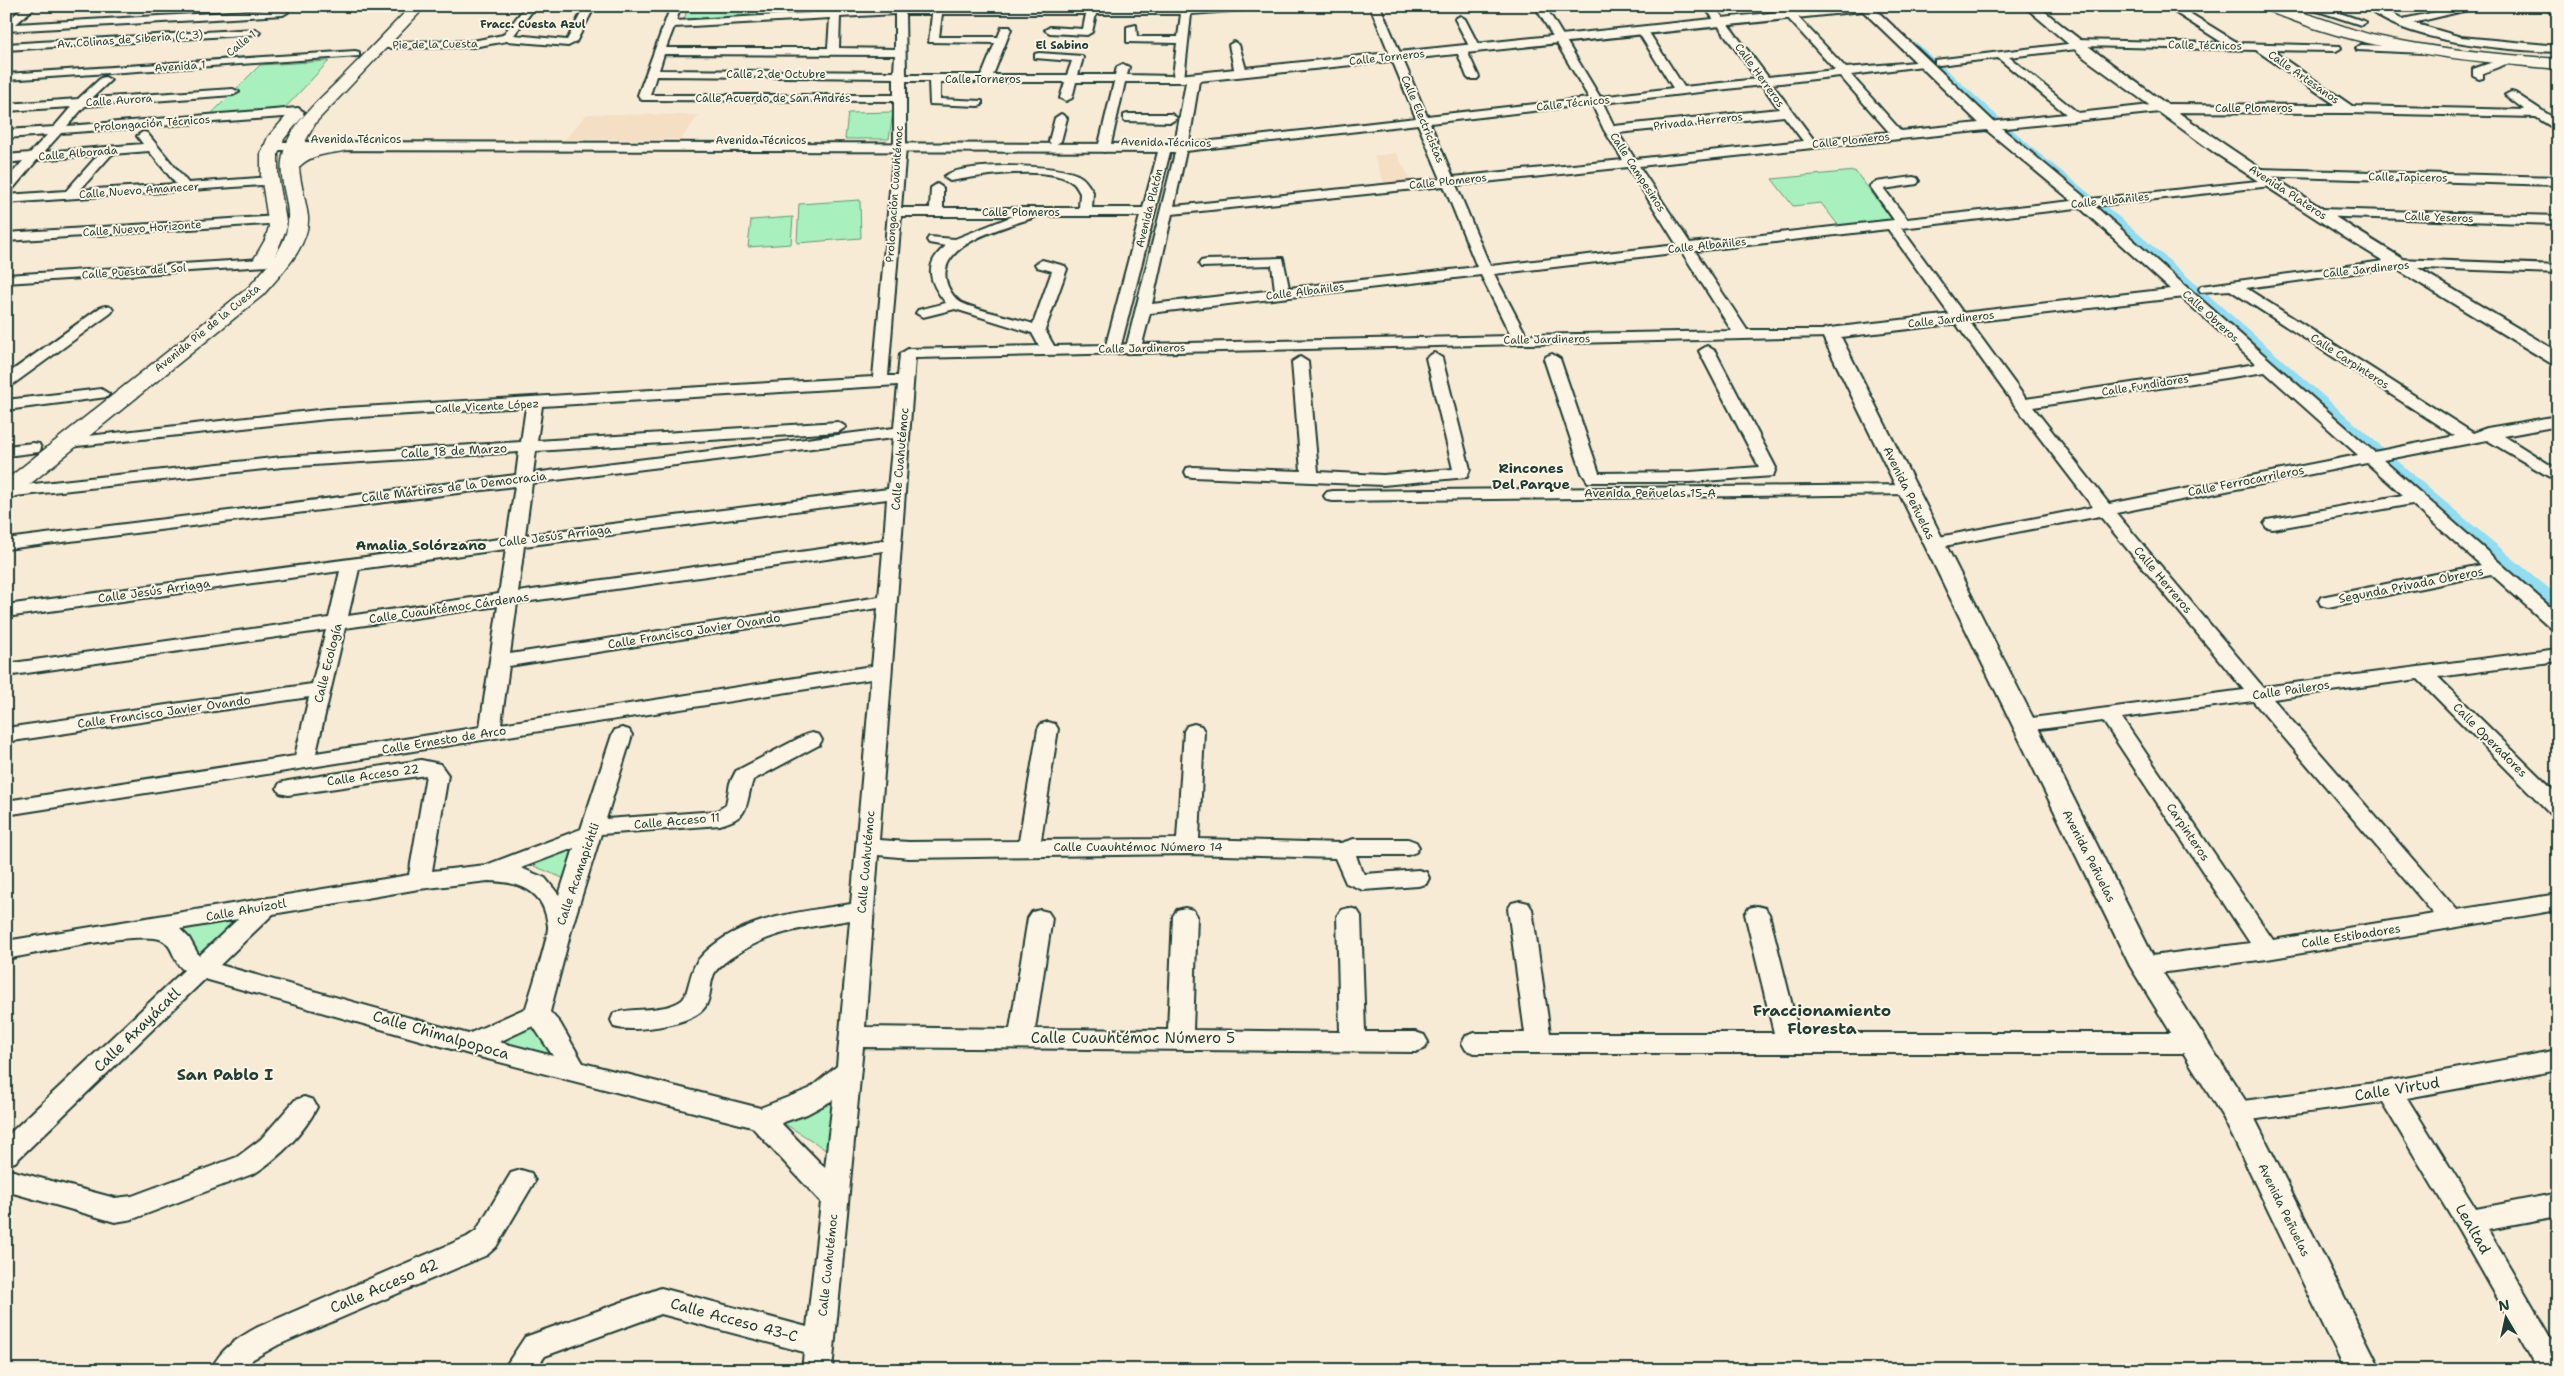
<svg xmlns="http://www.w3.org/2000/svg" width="2564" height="1376" font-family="'Shantell Sans',sans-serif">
  <rect width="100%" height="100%" fill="#f8ebd6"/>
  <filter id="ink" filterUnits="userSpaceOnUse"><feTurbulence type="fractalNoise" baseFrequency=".02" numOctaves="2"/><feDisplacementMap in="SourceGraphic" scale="10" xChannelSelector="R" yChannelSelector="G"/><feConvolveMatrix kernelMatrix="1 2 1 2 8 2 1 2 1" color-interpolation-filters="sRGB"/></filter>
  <g filter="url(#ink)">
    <path fill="#f4dec4" d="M587 114 699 115 681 139H565Z
      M1396 153 1412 182 1385 185 1374 156Z"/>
    <path fill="#a8f0bd" stroke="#649678" d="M688 6H832L831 12 684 20Z
      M329 61 283 110 210 115 260 65Z
      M893 112 889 139H845L848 113Z
      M1855 171 1896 224 1842 230 1821 203 1793 206 1772 179Z
      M860 200 861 238 797 243 799 204Z
      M793 217 791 244 748 247 751 220Z
      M581 845 565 879 534 866 543 857Z
      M267 906 201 969 181 944 138 928Z
      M536 1016 550 1043 553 1056 522 1048 480 1041Z
      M859 1087 848 1174C831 1148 804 1137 779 1120Z"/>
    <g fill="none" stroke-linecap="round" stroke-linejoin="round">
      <path fill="#91ddf1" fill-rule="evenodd" d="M1913 42 1917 43 2036 151 2124 221 2432 491 2558 596V612L2551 610 2420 499 2114 227 2028 157 1909 47V43Z"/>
      <g stroke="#1f3d34" stroke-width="4">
        <path id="minor" d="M25 6H36L16 24 283 9 288 12 283 15 6 31V22Z
          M526 6H536L514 35 567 40 585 6H595L576 42 568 46 507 41 473 47 382 48 377 45 382 42 473 41 503 35Z
          M671 6H681L676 21 830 12 831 6H841V11L895 8V6H1264L1259 9 1191 14 1184 79 1178 82H1125L1110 148 1104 152 1098 148 1114 82H1076L1072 98 1066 101 1060 98 1065 82H940V99L982 101V105L978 106 930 104 929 81H906V147L901 208H930L931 188 937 184 943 188V208H1079L1080 193C1078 190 1076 185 1073 183 1052 164 977 176 950 181L944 177C957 162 1063 163 1081 177 1086 180 1090 188 1093 192L1092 208H1143L1159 148 1161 145H1169L1171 148 1121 345 1127 344 1177 145 1416 118 1370 6H1380L1427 116 1589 98 1535 6H1545L1600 97 1673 88 1637 30 1642 27 1646 28 1684 87 1757 79 1704 6H1714L1768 77 1835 70 1785 15 1794 13 1846 68 1927 61V65L1923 66 1851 75 1901 131 2066 114 1998 58 1939 65 1935 64V60L2068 44 2073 40 2223 43 2165 6H2178L2238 43 2340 46 2341 48 2336 51 2271 50 2352 106 2525 110 2505 95 2511 92 2515 93 2558 121V131L2536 117 2349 113 2160 112 1639 166 1690 243 1894 220 1870 186 1876 182 1913 177 1917 178 1919 181 1917 184 1884 189 1907 219 2276 179 2277 182 2276 185 2271 186 1901 228 2026 399 2256 364 2179 295 2177 292 2184 288 2189 289 2374 452 2455 436 2230 290 2201 292 2199 289 2201 286 2398 259 2558 265V273L2398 267 2246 288 2473 433 2487 428 2558 416V426L2504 436 2558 470V482L2487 440 2383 460 2558 614V630L2551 628 2491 574 2328 607 2321 605 2319 601 2321 597 2481 565 2412 504 2273 529 2267 528 2264 524 2267 520 2273 519 2403 495 2367 463 2116 513 2263 687 2558 649V661L2438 677 2558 795V815L2550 813 2418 679 2273 699 2457 910 2558 894V910L2267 959 2144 975 2136 972 2132 966 2136 960 2144 957 2250 943 2103 721 2024 731 2017 730 2014 725 2017 720 2024 719 2244 690 2100 516 1934 548 1928 547 1925 543 1928 539 1934 538 2093 507 2016 407 1888 229 1695 251 1747 330H1835L1837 333 1835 336 1830 337 915 358 879 840 909 842 1019 841 1038 729 1041 724 1048 722 1055 724 1058 729 1041 840 1177 839 1184 731 1187 726 1194 724 1201 726 1204 731 1199 839 1341 843 1354 839H1408L1416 842 1419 847 1416 852 1408 855H1356L1361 870 1365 874 1418 870 1426 872 1429 878 1426 884 1418 886 1363 890 1346 883 1335 858 1188 854 909 858 878 855 865 1027 1010 1029 1028 918 1032 912 1040 910 1048 912 1052 918 1035 1029 1168 1030 1173 916 1177 910 1185 908 1193 910 1197 916 1193 1030 1340 1032 1337 916 1341 910 1349 908 1357 910 1361 916 1365 1032H1415L1424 1035 1428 1042 1424 1049 1415 1052 863 1047 832 1370H802L804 1352 661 1314 545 1356 535 1370H503L525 1337 661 1288 807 1327 821 1202 752 1127 476 1056 205 979 15 1162 6 1165V1137L184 970C173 963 174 946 162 940 139 930 36 954 6 959V941L409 875 426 775 288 795 280 793 277 788 280 783 288 781 421 760 440 764 448 775 432 871 486 865 581 829 612 735 615 730 622 728 629 730 632 735 606 819 717 811 726 805 730 783 736 771 805 735 812 733 819 735 822 740 819 745 753 780C744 806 752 816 720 825L601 834 572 927 550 1012 560 1023 583 1063 760 1108 809 1089 837 1066 850 920C810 927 771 931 737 954 729 959 718 966 714 974 709 985 712 996 705 1007 693 1025 633 1033 614 1027L611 1020 614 1013C635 1007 664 1013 682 1000 689 995 689 970 699 959 735 917 801 912 851 904L871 679 6 815V801L295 756 309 697 6 742V728L312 684 326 630 6 676V664L329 618 340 571 6 617V605L507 538 515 486 6 549V539L516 475 519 452 282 467 6 497V487L282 457 521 442 526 407 327 419 68 447 62 445 60 442 62 439 327 409 873 377 894 147V101L642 100 638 95ZM895 14V49L839 48 840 17ZM905 14H932L929 42 995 43 982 75H906ZM942 14H1086L1083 29 1050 27 1045 30 1050 33 1087 35 1092 32 1096 14H1181L1178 37H1137L1136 25 1127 27V42L1177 43 1173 76 1127 75 1129 67 1123 64 1117 67 1115 75H1078L1083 58 1082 56 1039 53 1035 54V58L1072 61 1067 75H993L1011 29 1010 27H1002L998 37H939ZM830 18 828 48H666L674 27ZM2082 46 2256 50 2336 105 2160 104 2078 113 2009 57 2077 49ZM664 54 895 55 894 72 659 70ZM656 76 894 78V95H650ZM1840 76 1889 132 1814 140 1772 84ZM1762 85 1779 109 1614 126 1603 103ZM1592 104 1604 130 1623 160 1453 177 1430 123ZM1784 116 1803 141 1635 159 1618 133ZM1418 124 1441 179 1174 206 1186 151ZM1628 167 1677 245 1490 266 1456 185ZM1444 186 1477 267 1289 288 1283 258 1206 260 1201 261 1199 264 1201 267 1272 265 1275 290 1152 304 1172 214ZM901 216H1013L955 239 929 237 927 240 929 243 946 246C922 264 930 284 946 303L918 310 916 313 923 317 955 309 1032 333 1039 346 908 349 900 354 898 376H888ZM1038 216H1140L1106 345 1054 346 1045 330 1067 269 1065 266 1042 260 1035 264 1037 267 1052 271 1033 324C1018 319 969 308 960 302 953 297 947 287 946 280 938 242 1010 226 1038 216ZM1682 252 1732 331 1526 335 1494 274ZM1481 275 1511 336 1142 344 1150 313ZM2265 372 2358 455 2109 504 2033 407ZM898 385 894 428 533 473 536 451 838 432 846 427 838 422 537 441 542 406ZM893 438 888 489 525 535 532 483ZM887 499 884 540 518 592 524 546ZM506 549 499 594 348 616 359 569ZM883 551 879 597 510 654 517 603ZM498 606 480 727 316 753 345 628ZM878 608 872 666 501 724 509 666ZM2253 701 2434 914 2273 940 2122 718ZM574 848 559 895 545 878 521 868ZM488 881C520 882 544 889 548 926 549 937 530 994 526 1008L468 1034 220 965 273 914 419 889ZM238 919 199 956 189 938 180 929ZM533 1026 553 1056 499 1042ZM833 1100 825 1168 781 1123 807 1114Z
          M2302 6H2319L2366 22 2361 25Z
          M2365 6H2378L2403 19 2463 6H2484L2413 23 2461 37 2558 46V52C2506 50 2401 42 2365 6Z
          M2541 6 2558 9V16Z
          M1460 16 1465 19 1480 48 1479 50 1475 51 1470 48 1455 19Z
          M255 29 260 32 259 34 6 50V44Z
          M1234 42 1239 45 1247 73 1245 75 1241 76 1235 73 1229 45Z
          M2361 45 2424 47 2429 50 2424 53 2357 50 2356 48Z
          M1461 46 1466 49 1479 77 1477 79H1469L1467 77 1456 49Z
          M355 51 359 52V56L6 80V74Z
          M2510 56 2515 59 2514 61 2483 73V78L2479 79 2473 76V69Z
          M105 77 111 80 92 98 233 89 239 92 233 95 85 106 67 126 298 108 304 112 298 116 61 133 44 152 143 144 137 136 143 132 147 133 188 183 271 177 277 181 275 184 6 203V195L66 191 98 155 37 160 11 191 6 192V180L23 161 6 163V155L30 153 47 135 6 138V130L54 127 71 107 6 111V104L78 99 101 78ZM149 151 176 184 80 190 112 154Z
          M1061 114 1067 118 1061 141 1055 145 1051 144 1049 141 1055 118Z
          M1128 114H1171L1177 118 1171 122 1124 121V115Z
          M2258 169 2558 177V185L2254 176 2252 173 2254 170Z
          M2320 209 2558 216V224L2315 216 2313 213 2315 210Z
          M278 216 285 220 283 223 6 241V233Z
          M262 259 269 263 267 266 6 283V275Z
          M106 306 111 307 113 310 111 313 12 385 6 387V375L101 307Z
          M1707 346 1715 351 1776 468 1773 476 1690 482H1588L1582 473 1544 359 1547 356 1552 354 1560 359 1599 473 1690 472 1759 467 1699 351Z
          M1434 353 1442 358 1470 469 1467 477 1383 485 1193 477 1187 476 1185 472 1187 468 1193 467 1301 471 1292 362 1300 357 1308 362 1318 472 1383 475 1453 469 1426 358Z
          M101 389 109 394 107 397 6 410V400Z
          M33 443 39 444 41 448 39 452 6 456V446Z
          M1907 485 1913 486 1916 490 1913 494 1333 501 1327 500 1324 496 1327 492 1333 491Z
          M1520 901 1528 903 1532 909 1550 1033H1774L1745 914 1749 908 1757 906 1765 908 1769 914 1799 1033H2194L2203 1036 2207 1043 2203 1050 2194 1053H1475L1466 1050 1462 1043 1466 1036 1475 1033H1525L1508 909 1512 903Z
          M2558 1050V1070L2407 1098 2476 1209 2558 1193V1217L2488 1230 2558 1349V1370H2538L2459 1230 2382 1102 2236 1122 2227 1119 2223 1112 2227 1105 2236 1102 2389 1081Z
          M304 1097 313 1100 317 1107C304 1133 280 1157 255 1173L133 1219 115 1222 6 1191V1169L115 1198 132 1196 237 1157 261 1139 295 1100Z
          M521 1170 531 1173 535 1181 496 1247 487 1255 278 1345 253 1359 245 1370H211C221 1348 238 1338 258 1327L467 1237 476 1231 511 1173Z"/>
      </g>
      <g stroke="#1f3d34" stroke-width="4">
        <path id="tertiary" d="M1837 6H1880L1875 9 1994 122 2088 200 2192 292 2190 296 2184 297 1841 337 2156 962 2247 1103 2381 1370H2345L2224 1119 2130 966 1821 333 1824 329 1830 328 2170 289 2078 206 1984 128 1863 11 1199 81 1188 148 1181 152 271 150 264 146 271 142 1175 144 1186 82H1174L1172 79 1174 76 1179 75Z
          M2024 6H2038C2200 139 2378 245 2558 352V365L2552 364 2349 240 2215 153 2086 59Z"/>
      </g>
      <g stroke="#1f3d34" stroke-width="3">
        <path id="secondary" d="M411 6H426L316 122 301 149C312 145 346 136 353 146 347 156 317 148 299 167 300 184 306 200 308 217 310 246 281 274 263 295L14 497 6 499V480L249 287 268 265 257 263 254 259 265 240 269 227 261 175V154L268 137 290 112H302L304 115 284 139 278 154V175L287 227 275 256C305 212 273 191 284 151 293 120 323 97 345 74 367 52 389 29 411 6Z
          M2262 6C2297 6 2337 26 2372 35 2433 49 2496 54 2558 59V69C2468 61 2374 52 2289 19 2281 16 2268 13 2262 6Z"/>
      </g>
      <use href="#minor" fill="#fcf5e5" fill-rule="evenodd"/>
      <use href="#tertiary" fill="#fcf5e5" fill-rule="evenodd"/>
      <use href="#secondary" fill="#fcf5e5" fill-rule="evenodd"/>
    </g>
  </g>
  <g text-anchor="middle" stroke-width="4" stroke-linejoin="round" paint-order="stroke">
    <g font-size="11" font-weight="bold" fill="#1f3d34" stroke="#fcf5e5">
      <text x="533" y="28">Fracc. Cuesta Azul</text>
      <text x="1062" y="49">El Sabino</text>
    </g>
    <g font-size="11" fill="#1f3d34" stroke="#fcf5e5">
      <text transform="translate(130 39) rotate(-4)" y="4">Av. Colinas de Siberia (C. 3)</text>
      <text transform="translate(241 43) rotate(-39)" y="4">Calle 1</text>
      <text transform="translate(435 44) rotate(-1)" y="4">Pie de la Cuesta</text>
      <text transform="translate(2205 45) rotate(1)" y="4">Calle Técnicos</text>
      <text transform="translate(1387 57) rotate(-6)" y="4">Calle Torneros</text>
      <text transform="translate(180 66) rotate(-4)" y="4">Avenida 1</text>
      <text x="776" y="78">Calle 2 de Octubre</text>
      <text transform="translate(1760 75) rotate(54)" y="4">Calle Herreros</text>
      <text transform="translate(2304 77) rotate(35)" y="4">Calle Artesanos</text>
      <text x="983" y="83">Calle Torneros</text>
      <text x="773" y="102">Calle Acuerdo de San Andrés</text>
      <text transform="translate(119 100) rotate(-4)" y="4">Calle Aurora</text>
      <text transform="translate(1573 103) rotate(-6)" y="4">Calle Técnicos</text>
      <text x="2254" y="112">Calle Plomeros</text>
      <text transform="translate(1423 119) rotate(67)" y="4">Calle Electricistas</text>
      <text transform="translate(1698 121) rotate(-6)" y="4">Privada Herreros</text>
      <text transform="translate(152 123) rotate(-4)" y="4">Prolongación Técnicos</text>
      <text x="356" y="143">Avenida Técnicos</text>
      <text x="761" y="144">Avenida Técnicos</text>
      <text transform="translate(1851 140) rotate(-6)" y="4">Calle Plomeros</text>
      <text transform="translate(1166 142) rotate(1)" y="4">Avenida Técnicos</text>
      <text transform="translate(78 153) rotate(-5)" y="4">Calle Alborada</text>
      <text transform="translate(1638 172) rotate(57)" y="4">Calle Campesinos</text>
      <text transform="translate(2408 177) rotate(1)" y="4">Calle Tapiceros</text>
      <text transform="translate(1448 181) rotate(-6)" y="4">Calle Plomeros</text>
      <text transform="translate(139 190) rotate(-4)" y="4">Calle Nuevo Amanecer</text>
      <text transform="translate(2288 192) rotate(33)" y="4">Avenida Plateros</text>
      <text transform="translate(894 194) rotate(-86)" y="4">Prolongación Cuauhtémoc</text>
      <text transform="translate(2110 200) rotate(-6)" y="4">Calle Albañiles</text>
      <text transform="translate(1149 208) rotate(-76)" y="4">Avenida Platón</text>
      <text x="1021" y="216">Calle Plomeros</text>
      <text transform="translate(2439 217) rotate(2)" y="4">Calle Yeseros</text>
      <text transform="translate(142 228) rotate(-4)" y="4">Calle Nuevo Horizonte</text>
      <text transform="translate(1707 245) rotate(-6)" y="4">Calle Albañiles</text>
      <text transform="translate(2366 269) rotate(-6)" y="4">Calle Jardineros</text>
      <text transform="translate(134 271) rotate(-4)" y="4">Calle Puesta del Sol</text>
      <text transform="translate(1305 291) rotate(-7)" y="4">Calle Albañiles</text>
      <text transform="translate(2211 316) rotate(42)" y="4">Calle Obreros</text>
      <text transform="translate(1951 319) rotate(-6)" y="4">Calle Jardineros</text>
      <text transform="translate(207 328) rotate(-39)" y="4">Avenida Pie de la Cuesta</text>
      <text transform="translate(1547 339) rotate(-1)" y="4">Calle Jardineros</text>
      <text transform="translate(1142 348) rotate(-1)" y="4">Calle Jardineros</text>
      <text transform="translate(2350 361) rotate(33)" y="4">Calle Carpinteros</text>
      <text transform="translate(2145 385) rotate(-9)" y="4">Calle Fundidores</text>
      <text transform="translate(487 406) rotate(-3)" y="4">Calle Vicente López</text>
    </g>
    <g font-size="12" fill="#1f3d34" stroke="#fcf5e5">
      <text transform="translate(454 451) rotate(-3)" y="4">Calle 18 de Marzo</text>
      <text transform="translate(900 459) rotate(-85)" y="4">Calle Cuahutémoc</text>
      <text transform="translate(2246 481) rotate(-11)" y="4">Calle Ferrocarrileros</text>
      <text transform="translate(454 487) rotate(-7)" y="4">Calle Mártires de la Democracia</text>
      <text x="1650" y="497">Avenida Peñuelas 15-A</text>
      <text transform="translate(1909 493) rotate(64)" y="4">Avenida Peñuelas</text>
      <text transform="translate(555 536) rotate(-7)" y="4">Calle Jesús Arriaga</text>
      <text transform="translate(2163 580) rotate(50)" y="4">Calle Herreros</text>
      <text transform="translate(2411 585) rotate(-11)" y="4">Segunda Privada Obreros</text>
      <text transform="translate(154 591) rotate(-8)" y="4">Calle Jesús Arriaga</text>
      <text transform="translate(449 608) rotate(-8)" y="4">Calle Cuauhtémoc Cárdenas</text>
      <text transform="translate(694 631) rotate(-9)" y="4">Calle Francisco Javier Ovando</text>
      <text transform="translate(328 663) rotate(-76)" y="4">Calle Ecología</text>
      <text transform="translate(2291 690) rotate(-8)" y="4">Calle Paileros</text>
      <text transform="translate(164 712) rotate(-8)" y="4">Calle Francisco Javier Ovando</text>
      <text transform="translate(444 740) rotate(-9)" y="4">Calle Ernesto de Arco</text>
      <text transform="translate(2490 740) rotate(45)" y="4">Calle Operadores</text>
      <text transform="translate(373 775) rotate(-8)" y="4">Calle Acceso 22</text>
      <text transform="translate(677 821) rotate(-5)" y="4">Calle Acceso 11</text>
      <text transform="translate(2188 832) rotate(56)" y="4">Carpinteros</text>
      <text x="1138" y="851">Calle Cuauhtémoc Número 14</text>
      <text transform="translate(2089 856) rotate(63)" y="4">Avenida Peñuelas</text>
      <text transform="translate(866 862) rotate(-85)" y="4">Calle Cuahutémoc</text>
      <text transform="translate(578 874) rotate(-71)" y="4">Calle Acamapichtli</text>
      <text transform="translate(246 910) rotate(-10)" y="4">Calle Ahuízotl</text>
      <text transform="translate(2351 936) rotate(-9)" y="4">Calle Estibadores</text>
      <text transform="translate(2284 1210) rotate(64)" y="4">Avenida Peñuelas</text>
      <text transform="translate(828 1265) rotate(-84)" y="4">Calle Cuahutémoc</text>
    </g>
    <g font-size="14" font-weight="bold" fill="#1f3d34" stroke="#fcf5e5">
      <text x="1531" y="473">Rincones<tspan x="1531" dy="16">Del Parque</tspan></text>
      <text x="421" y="550">Amalia Solórzano</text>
    </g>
    <g font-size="15" fill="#1f3d34" stroke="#fcf5e5">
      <text transform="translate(137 1030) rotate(-44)" y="5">Calle Axayácatl</text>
      <text transform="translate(441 1035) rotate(16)" y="5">Calle Chimalpopoca</text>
      <text x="1133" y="1043">Calle Cuauhtémoc Número 5</text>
      <text transform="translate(2397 1089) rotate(-9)" y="5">Calle Virtud</text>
      <text transform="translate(2473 1229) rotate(60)" y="5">Lealtad</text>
      <text transform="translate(384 1286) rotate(-23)" y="5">Calle Acceso 42</text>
      <text transform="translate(734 1320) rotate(15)" y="5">Calle Acceso 43-C</text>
    </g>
    <g font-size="16" font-weight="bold" fill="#1f3d34" stroke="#fcf5e5">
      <text x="1822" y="1016">Fraccionamiento<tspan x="1822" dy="18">Floresta</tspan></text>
      <text x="225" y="1080">San Pablo I</text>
    </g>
  </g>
  <rect width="2564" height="1376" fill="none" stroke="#fcf5e5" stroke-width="25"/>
  <rect x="12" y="12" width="2539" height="1351" fill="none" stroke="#1f3d34" stroke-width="2" filter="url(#ink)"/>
  <g transform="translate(2506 1318) rotate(351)" stroke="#fcf5e5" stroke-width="4" paint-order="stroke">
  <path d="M0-4L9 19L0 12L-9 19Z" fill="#1f3d34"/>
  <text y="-8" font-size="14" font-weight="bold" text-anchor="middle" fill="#1f3d34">N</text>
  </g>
</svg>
